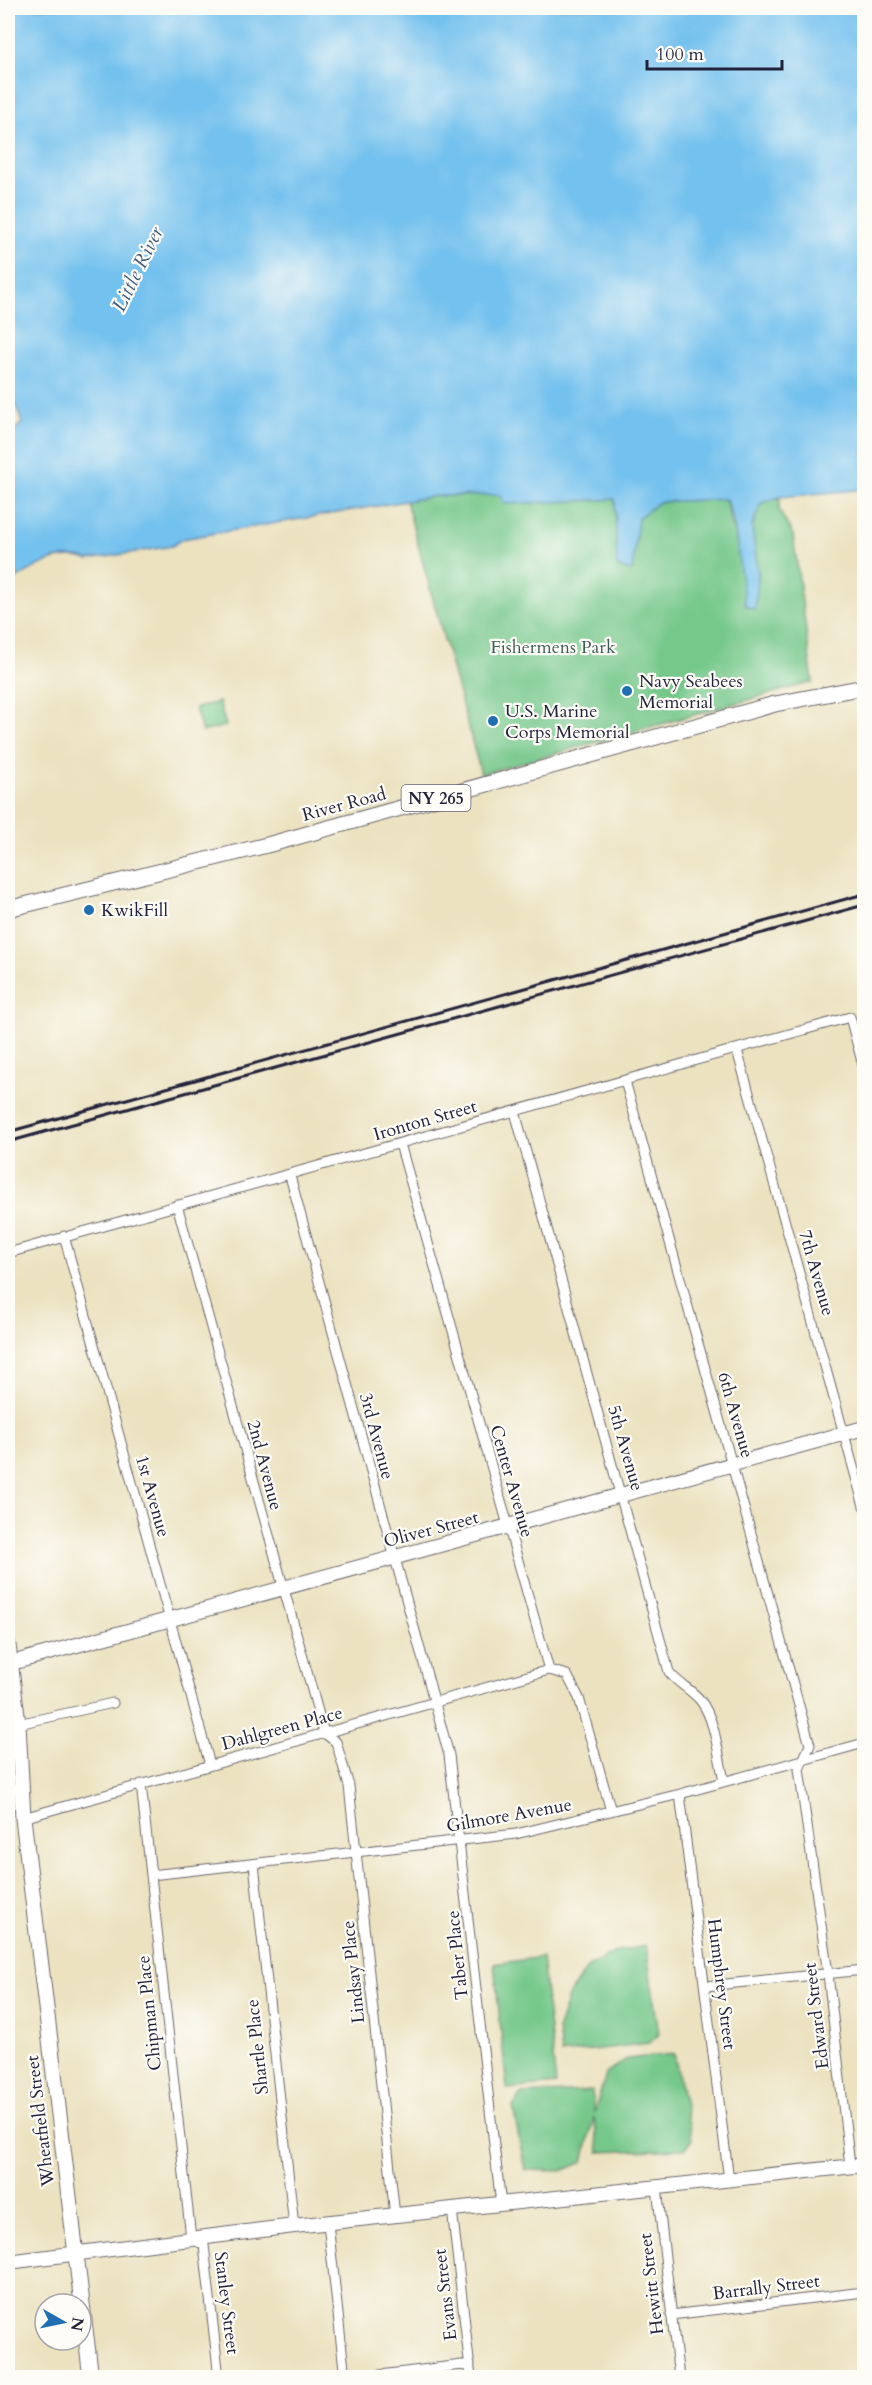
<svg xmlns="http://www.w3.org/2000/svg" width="872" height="2385" font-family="Cardo,serif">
  <rect width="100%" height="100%" fill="#fdfcf7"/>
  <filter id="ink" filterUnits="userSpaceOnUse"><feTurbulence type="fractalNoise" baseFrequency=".0167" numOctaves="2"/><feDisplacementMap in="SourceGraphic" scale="12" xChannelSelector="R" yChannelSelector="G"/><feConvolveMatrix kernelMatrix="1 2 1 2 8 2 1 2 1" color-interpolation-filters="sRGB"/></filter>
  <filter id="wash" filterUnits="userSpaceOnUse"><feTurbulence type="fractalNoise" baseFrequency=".008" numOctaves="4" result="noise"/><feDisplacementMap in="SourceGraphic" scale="24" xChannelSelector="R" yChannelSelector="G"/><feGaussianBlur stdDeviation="1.35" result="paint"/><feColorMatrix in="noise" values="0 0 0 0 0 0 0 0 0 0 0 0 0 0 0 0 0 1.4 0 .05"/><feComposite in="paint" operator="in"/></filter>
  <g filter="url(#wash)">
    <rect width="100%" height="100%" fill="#ece2c0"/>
    <path fill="#74c78a" stroke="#4b7462" stroke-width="1.5" d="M500 495 505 504 616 499 617 567 632 570 638 518 659 502 725 499 755 610 758 574 752 527 761 503 780 497 779 510 793 535 813 682 481 774 406 501 436 496Z
      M219 702 226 726 202 732 195 708Z
      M646 1946 659 2034 649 2043 561 2054 558 2028 569 1994 588 1967 617 1951Z
      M542 1957 556 2084 507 2089 494 1964Z
      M674 2054 692 2139 685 2149 599 2152 594 2117 583 2162 562 2171 525 2170 513 2107 521 2094 592 2091 594 2113 606 2074 627 2059Z"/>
    <path fill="#73c1ee" stroke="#4a7294" stroke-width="1.5" d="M8 8H864V486L856 490 780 497 761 503 752 527 758 574 755 610 745 605 734 524 726 499 659 502 638 518 632 571 617 567 615 499 504 504 500 495 436 496 182 539 172 546 88 560C59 549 32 569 8 584V436L22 423 15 402 8 399Z"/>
  </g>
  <g filter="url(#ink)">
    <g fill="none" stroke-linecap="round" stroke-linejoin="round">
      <g stroke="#69656a" stroke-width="11">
        <path id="street" d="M737 1050 864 1506
          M625 1081 810 1745 799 1769 828 1974 850 2166
          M515 1112 669 1672C678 1684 691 1689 700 1700 716 1720 718 1756 724 1780
          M400 1144 549 1670 567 1675 579 1698 611 1811
          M290 1176 449 1755 501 2205
          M177 1205 324 1733 336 1742 349 1786 395 2216
          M64 1236 210 1765
          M8 1253 850 1017 864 1069
          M18 1724 113 1703
          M141 1784 191 2238 204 2245 219 2378
          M680 1794 729 2180
          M23 1818 549 1670
          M254 1864 294 2226
          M151 1875 516 1834 680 1794 864 1743
          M706 1986 864 1970
          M657 2188 679 2378
          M452 2209 471 2378
          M328 2223 345 2378
          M671 2315 864 2292
          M356 2378 470 2364"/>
      </g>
      <g stroke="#69656a" stroke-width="16">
        <path id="secondary" d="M8 1664 864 1428
          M8 2262 294 2226 864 2165"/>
      </g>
      <g stroke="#69656a" stroke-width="17">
        <path id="primary" d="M8 909 271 844 775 704 864 687
          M8 1645 18 1724 23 1818 91 2378"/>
      </g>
      <use href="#street" stroke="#fff" stroke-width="9"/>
      <use href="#secondary" stroke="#fff" stroke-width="14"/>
      <use href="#primary" stroke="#fff" stroke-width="15"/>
      <path stroke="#22223b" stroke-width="3" d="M8 1132 864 894
        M8 1142 864 905"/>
    </g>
  </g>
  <g fill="#1f6fb2" stroke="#fdfcf7" stroke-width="2">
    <circle cx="627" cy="691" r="6"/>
    <circle cx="493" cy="721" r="6"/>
    <circle cx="89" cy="910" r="6"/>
  </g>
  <g text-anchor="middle" stroke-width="4.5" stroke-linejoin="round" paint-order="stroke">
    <rect fill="#fdfcf7" stroke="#646373" stroke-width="1.5" x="401.5" y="785" width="69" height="26" rx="4.5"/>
    <g font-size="16" font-weight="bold" fill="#22223b">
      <text x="436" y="804">NY 265</text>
    </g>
    <g font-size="18" fill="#3f5c57" stroke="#fdfcf7">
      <text x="553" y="653">Fishermens Park</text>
    </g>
    <g font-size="18" fill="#22223b" stroke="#fdfcf7" text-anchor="start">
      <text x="639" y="687">Navy Seabees<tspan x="639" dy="21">Memorial</tspan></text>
      <text x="505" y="717">U.S. Marine<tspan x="505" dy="21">Corps Memorial</tspan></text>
      <text x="101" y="916">KwikFill</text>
    </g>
    <g font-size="18" fill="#22223b" stroke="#fdfcf7">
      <text transform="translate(344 804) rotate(-15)" y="6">River Road</text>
      <text transform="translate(425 1120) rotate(-16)" y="6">Ironton Street</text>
      <text transform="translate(817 1273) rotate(74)" y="6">7th Avenue</text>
      <text transform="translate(736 1415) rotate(74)" y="6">6th Avenue</text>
      <text transform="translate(377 1436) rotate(75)" y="6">3rd Avenue</text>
      <text transform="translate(626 1448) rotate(74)" y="6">5th Avenue</text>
      <text transform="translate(265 1465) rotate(75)" y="6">2nd Avenue</text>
      <text transform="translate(512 1481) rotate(74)" y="6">Center Avenue</text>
      <text transform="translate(153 1496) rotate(74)" y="6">1st Avenue</text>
      <text transform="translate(431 1529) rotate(-15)" y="6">Oliver Street</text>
      <text transform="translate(282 1728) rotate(-15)" y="6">Dahlgreen Place</text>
      <text transform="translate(509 1815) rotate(-10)" y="6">Gilmore Avenue</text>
      <text transform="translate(457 1955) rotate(-96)" y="6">Taber Place</text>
      <text transform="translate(353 1972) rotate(-96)" y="6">Lindsay Place</text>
      <text transform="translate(722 1984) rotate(83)" y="6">Humphrey Street</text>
      <text transform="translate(149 2013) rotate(-96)" y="6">Chipman Place</text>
      <text transform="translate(816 2016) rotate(-97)" y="6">Edward Street</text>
      <text transform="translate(257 2047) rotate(-96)" y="6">Shartle Place</text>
      <text transform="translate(40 2121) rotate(-97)" y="6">Wheatfield Street</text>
      <text transform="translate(651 2284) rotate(-97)" y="6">Hewitt Street</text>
      <text transform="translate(766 2287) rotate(-7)" y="6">Barrally Street</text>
      <text transform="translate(445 2295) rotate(-97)" y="6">Evans Street</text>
      <text transform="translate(227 2303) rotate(83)" y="6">Stanley Street</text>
    </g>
    <g font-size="20" font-style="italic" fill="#3e5a7a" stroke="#fdfcf7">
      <text transform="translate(137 269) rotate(-64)" y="7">Little River</text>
    </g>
  </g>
  <rect width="872" height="2385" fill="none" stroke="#fdfcf7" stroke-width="30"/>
  <g transform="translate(63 2322) rotate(99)"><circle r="28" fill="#fdfcf7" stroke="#a5a5ac" stroke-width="1.5"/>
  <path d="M0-4.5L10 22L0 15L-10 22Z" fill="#1f6fb2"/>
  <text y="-9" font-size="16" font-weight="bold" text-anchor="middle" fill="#22223b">N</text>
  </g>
  <path d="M647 60v9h135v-9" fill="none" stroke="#22223b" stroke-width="3"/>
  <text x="656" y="60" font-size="18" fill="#22223b" stroke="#fdfcf7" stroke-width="4.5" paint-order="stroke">100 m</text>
</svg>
